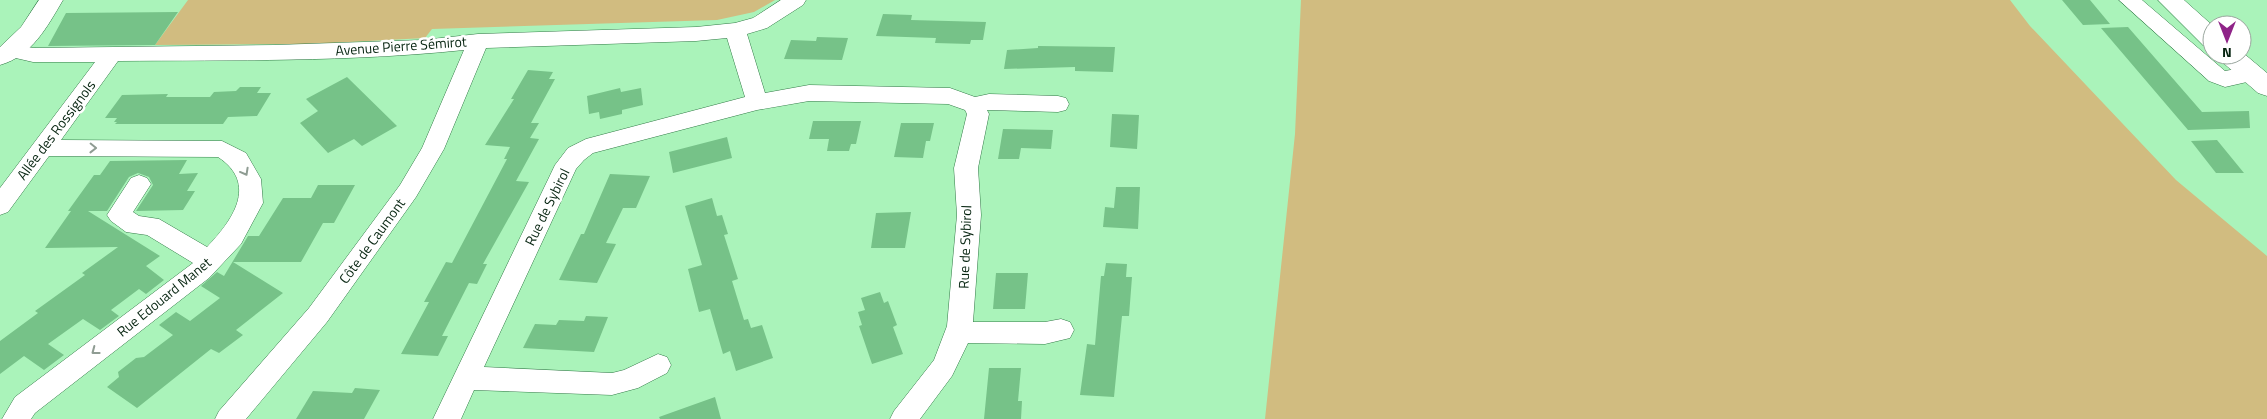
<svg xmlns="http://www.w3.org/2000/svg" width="2267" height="419" font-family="'Titillium Web',sans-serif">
  <rect width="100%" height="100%" fill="#aaf3ba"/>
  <path fill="#d1bc80" d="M188 0H775L754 12 717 20 432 29 425 38 312 44 155 45Z
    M1301 0H2010L2030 26 2176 180 2267 256V419H1265L1295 134Z"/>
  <path fill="#76c288" d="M2062 0H2090L2110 24 2083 25Z
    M178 12 155 45 48 46 66 13Z
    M883 14 912 15 911 20 986 22 983 40H971L970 44 935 43 936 38 876 36Z
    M2128 27 2202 112 2249 111 2250 128 2188 130 2101 28Z
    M817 37 848 38 842 60 784 59 791 40 816 41Z
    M1038 46 1115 47 1113 72 1075 71V67L1004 69 1007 50 1038 48Z
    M528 70 553 72 549 79H555L531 123H539L530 138 539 139 516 181 529 182 483 264H487L477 284 469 283 442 336H448L438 356 401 354 429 302H424L446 262 452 263 507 159H504L510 147 485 145 514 99H511Z
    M347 77 397 126 362 146 354 139 328 153 300 123 318 111 306 99Z
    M240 87H261L257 93H271L257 116 228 117 223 124H115L117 122H114L117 118H105L122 95 168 94 166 97H210L214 92 236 91Z
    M620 88 621 92 641 88 643 105 622 110V114L600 119 599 112 589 114 587 96Z
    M1112 114 1139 115 1137 149 1110 147Z
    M813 121H861L856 144H851L849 151H827L829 139H809Z
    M901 123H934L930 141H926L923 158 894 157Z
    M1003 129 1053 130 1051 149 1021 148 1019 159H998Z
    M727 137 732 158 673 173 669 152Z
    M2217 140 2244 173H2216L2191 141Z
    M187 160 179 174 198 173 187 191H195L183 210 136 211 153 185 149 177 138 173 129 177 107 211H88L160 256 146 266 164 280 146 294 139 289 111 310 119 316 100 330 83 319 48 344 64 355 44 370 24 356 0 374V341L38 313 35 311 85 275 82 273 118 247 45 248 71 211H68L94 175H100L110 161Z
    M610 174 650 176 636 208H623L606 243 616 244 597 283 559 280 581 234H584Z
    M318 185H355L334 223H323L301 262H233L283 293 236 330 243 335 219 353 211 349 137 408 107 387 119 377 118 372 136 358 144 357 173 335 159 325 176 312 190 321 220 298 201 286 217 272 224 276 248 236H259L283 198H311Z
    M1116 187H1140L1138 229 1103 227 1105 207 1114 208Z
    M712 198 717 216 722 215 728 234 724 235 738 279 732 281 744 320 748 319 751 328 762 325 773 358 736 371 730 351 723 354 710 309 699 312 688 269 702 265 685 206Z
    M911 212 905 248H871L876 213Z
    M1106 263 1127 264 1126 277H1132L1129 316H1122L1114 397 1080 395 1087 344 1095 345 1101 276H1104Z
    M996 273H1028L1025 309H993Z
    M880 292 884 303 888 301 897 325 893 327 903 354 872 364 859 326 862 325 858 312 865 310 861 298Z
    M586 316 608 317 594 352 523 348 535 324 556 325 559 320 584 321Z
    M989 368H1021L1018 401H1022L1021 419H984Z
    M355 388 380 390 364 419H296L313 391 352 393Z
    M715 397 721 419H660L659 417Z"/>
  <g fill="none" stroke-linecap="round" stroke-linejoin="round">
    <g stroke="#327a47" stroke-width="1">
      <path id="street" d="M781 0H806L803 5 767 28 747 34 765 93 809 85 950 88 975 97 989 94 1058 96 1066 98 1069 104 1066 110 1058 112 987 110 989 114 978 168 981 215 973 322H1045L1061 319 1070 322 1074 330 1070 338 1045 344 968 343 952 376 920 419H890L894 411 934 360 947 326 957 215 954 168 967 114 965 110 948 104 809 101 757 110 593 153 584 160 576 169 484 367 612 373 624 370 658 354 667 357 671 365 667 373 638 388 612 395 474 390 461 419H433L555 165 568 148 586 139 745 97 727 38 696 41 486 48 444 149 416 197 327 322 246 419H215L219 411 309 308 400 185 422 148 464 50C349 62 233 60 118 61L61 140 222 141 246 153 261 179 263 203 241 244 209 278 35 413 31 419H2L15 397 193 263 147 235 126 232 111 221 107 215 131 178 139 175 147 178 151 184 133 212 139 216 159 219 207 247C232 221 259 184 218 157L49 156 8 212 0 215V188L95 62H33L7 56 3 51 7 46 14 44 33 48 275 45 423 40 478 34 696 27 735 23 753 18Z
        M2119 0H2142L2225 71 2252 66 2260 69 2263 74 2260 79 2225 87 2209 81Z"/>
    </g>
    <g stroke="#327a47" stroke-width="1">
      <path id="secondary" d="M39 0H63C47 27 32 56 0 65V47L21 27Z
        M2158 0H2184L2212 25V47L2203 45Z
        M2242 52 2267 73V96L2258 93 2221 61 2218 55H2242Z"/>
    </g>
    <use href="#street" fill="#fff" fill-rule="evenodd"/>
    <use href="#secondary" fill="#fff" fill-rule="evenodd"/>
  </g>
  <defs><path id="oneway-chevron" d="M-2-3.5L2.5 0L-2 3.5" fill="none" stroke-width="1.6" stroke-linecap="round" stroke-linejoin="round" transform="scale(1.25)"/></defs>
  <g stroke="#8f9c93">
    <use href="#oneway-chevron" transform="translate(93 148) rotate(1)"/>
    <use href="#oneway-chevron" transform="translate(245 172) rotate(61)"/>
    <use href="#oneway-chevron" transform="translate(95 351) rotate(143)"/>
  </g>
  <g text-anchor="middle" stroke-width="5" stroke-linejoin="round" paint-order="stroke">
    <g font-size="14" fill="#062410" stroke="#fff">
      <text transform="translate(401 46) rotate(-4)" y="5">Avenue Pierre Sémirot</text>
      <text transform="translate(56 130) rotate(-53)" y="5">Allée des Rossignols</text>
      <text transform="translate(547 207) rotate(-64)" y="5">Rue de Sybirol</text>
      <text transform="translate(372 241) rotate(-54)" y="5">Côte de Caumont</text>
      <text transform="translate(965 247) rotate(-88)" y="5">Rue de Sybirol</text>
      <text transform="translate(164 297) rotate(-39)" y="5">Rue Edouard Manet</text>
    </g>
  </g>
  <g transform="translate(2227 40) rotate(180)"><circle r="24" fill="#ffffff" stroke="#9ba79f"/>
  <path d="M0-4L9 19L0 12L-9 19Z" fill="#8f2488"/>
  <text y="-8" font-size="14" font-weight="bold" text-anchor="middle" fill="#062410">N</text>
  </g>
</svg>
